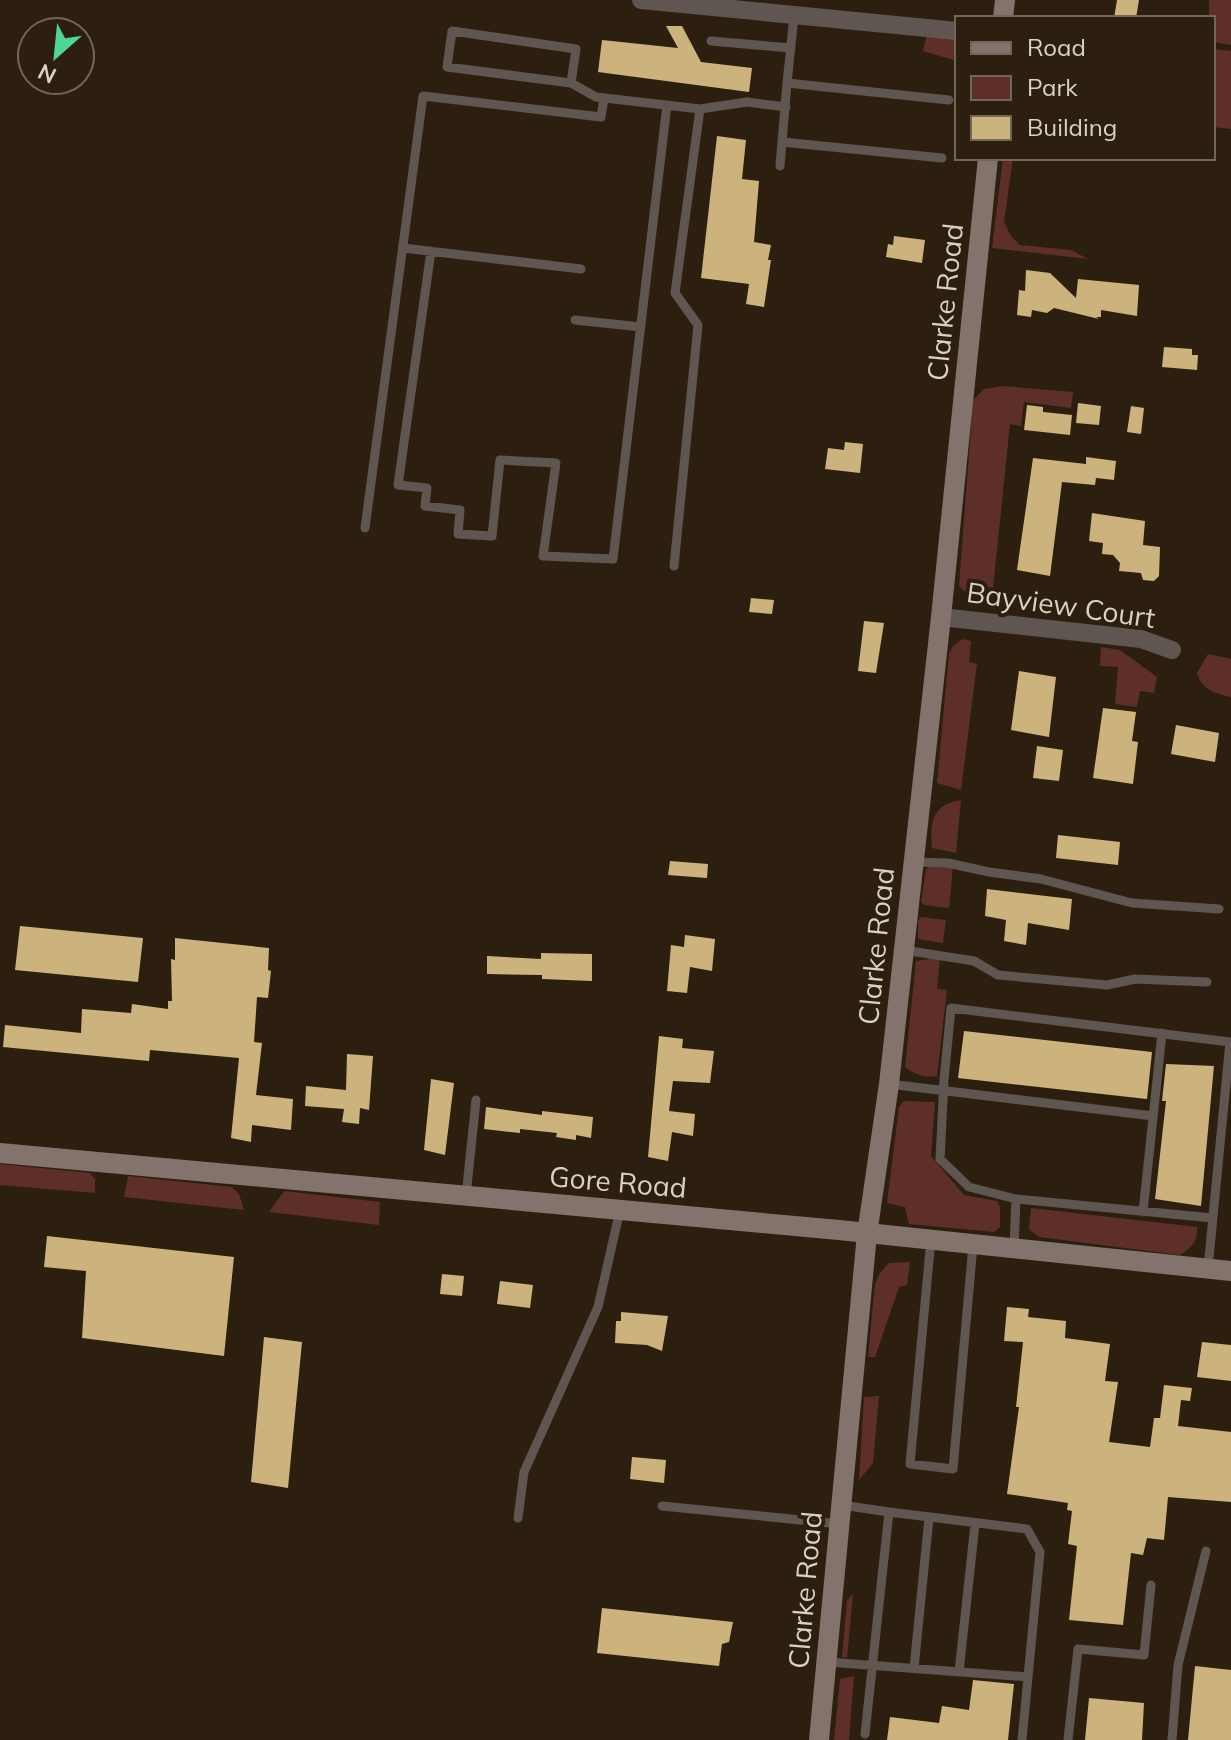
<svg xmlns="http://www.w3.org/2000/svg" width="1231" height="1740" font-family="Mulish,sans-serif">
  <rect width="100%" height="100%" fill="#2d1f10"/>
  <path fill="#5e2f28" d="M1209 0H1231V45L1213 42V18H1209Z
    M927 34 957 37V61L923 51Z
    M1213 49 1231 51V129L1213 127Z
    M1003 158H1013L1004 222 1011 236 1020 245 1071 250 1088 259 992 248Z
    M1002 386 1073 392 1071 408 1024 402 1021 426 1010 424 991 608 977 603 959 586 973 400 984 389Z
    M962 639 971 641 969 662 977 664 961 790 937 783 949 654 953 646Z
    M1101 647 1120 650 1157 677 1154 693 1140 691 1137 707 1115 704 1118 667 1100 666Z
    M1208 654 1231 659V697C1216 694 1201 689 1197 673Z
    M961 800 956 853 932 848C930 823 932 804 961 800Z
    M933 865 953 866 949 908 924 905 921 902 926 869Z
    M921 917 946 920 943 943 918 939V921Z
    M940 957 937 989 947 990 937 1076C924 1078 916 1075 905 1067L916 961Z
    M904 1101 935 1102 931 1156 964 1195 997 1201 1000 1207V1227L994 1232 909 1224 905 1207 887 1203 899 1107Z
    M0 1164 90 1173 95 1179V1193L0 1185Z
    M128 1176 232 1187 239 1194 244 1210 124 1197Z
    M284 1191 380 1202 379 1225 269 1212Z
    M1031 1208 1197 1227C1198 1242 1192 1247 1180 1255L1039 1237 1029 1229Z
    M910 1262 907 1285 899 1287 875 1357H868L875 1284 880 1273 889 1263Z
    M879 1396 873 1463 859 1480 864 1397Z
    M853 1594 847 1658 842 1657 847 1600Z
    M854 1676 849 1740H834L840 1679Z"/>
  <path fill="#ccb37e" d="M1117 0H1139L1136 18H1114Z
    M666 26H682L701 62 752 68 749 92 598 72 602 40 678 48Z
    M717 136 746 140 742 179 759 181 754 242 771 245 768 260H771L764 307 746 304 749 284 701 278Z
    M894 236 925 240 922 263 886 257 888 244 893 245Z
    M1026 270 1050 273 1076 298 1078 279 1139 285 1137 316 1101 310V317H1096L1099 319 1054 308 1047 313 1032 310 1031 317 1017 315 1019 290 1025 291Z
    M1164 347 1192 349V355H1198L1197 370 1162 367Z
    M1078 403 1101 406 1099 425 1076 423Z
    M1027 405 1043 407V412L1072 415 1070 435 1024 430Z
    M1131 406 1144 408 1141 434 1127 432Z
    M845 442 863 444 860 473 825 469 828 448 844 450Z
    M1086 457 1116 461 1114 480 1096 478 1095 485 1062 482 1050 576 1017 570 1033 458 1086 464Z
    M1092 513 1145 521 1143 545 1160 547 1159 576 1154 581 1143 580 1141 573 1119 571 1120 563 1113 555 1102 554 1103 543 1089 541Z
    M751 598 774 600 772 614 749 612Z
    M864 621 884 623 876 673 858 671Z
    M1019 671 1056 677 1049 737 1011 730Z
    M1103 708 1136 712 1132 741 1138 742 1133 784 1093 778Z
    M1176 725 1219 733 1215 762 1171 754Z
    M1037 746 1063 750 1059 781 1033 778Z
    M1058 835 1120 842 1118 865 1056 858Z
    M670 861 708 864 707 878 668 875Z
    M987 889 1072 899 1069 930 1028 923 1026 945 1004 941 1006 920 985 916Z
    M20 926 143 938 138 982 15 970Z
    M685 935 715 939 712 971 690 967 687 993 667 991 671 945 684 947Z
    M175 938 269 948 268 970 271 971 268 998 257 997 254 1042 262 1043 256 1095 293 1099 291 1130 252 1125 251 1142 231 1138 239 1058 150 1050 149 1061 3 1047 5 1025 81 1033 82 1009 131 1013 132 1004 168 1009V1001H172L171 959 175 960Z
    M541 953 592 954V981L542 979V975L487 974V956L541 959Z
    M964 1031 1152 1052 1147 1099 958 1078Z
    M659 1036 683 1039 682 1048 714 1051 710 1083 673 1081 669 1111 695 1114 693 1136 672 1132 668 1161 648 1157Z
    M347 1054 373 1056 369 1110 360 1108 359 1124 342 1122 344 1109 305 1106 306 1086 346 1090Z
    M1166 1064 1214 1066 1201 1206 1155 1199 1166 1101H1162Z
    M431 1079 454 1083 445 1155 424 1150Z
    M486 1107 542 1115V1111L593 1117 591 1138 576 1135V1140L556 1137 557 1133 520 1129V1133L484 1129Z
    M47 1236 234 1257 224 1356 82 1338 86 1271 44 1267Z
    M442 1274 464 1276 462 1296 440 1294Z
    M500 1281 533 1285 530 1308 497 1304Z
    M1007 1307 1029 1309 1028 1317 1066 1321 1065 1338 1110 1344 1105 1381 1118 1382 1109 1442 1150 1447 1154 1418H1160L1164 1385 1192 1388 1190 1401 1181 1400 1178 1426 1231 1432V1502L1168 1497 1164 1540 1147 1538 1143 1555 1131 1553 1123 1625 1069 1620 1077 1546 1068 1544 1072 1511 1067 1510 1068 1503 1007 1494 1019 1407H1016L1023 1342 1004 1341Z
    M621 1312 668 1316 662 1351 647 1345 615 1343 616 1321H621Z
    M264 1337 302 1342 288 1488 251 1482Z
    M1202 1342 1231 1345V1381L1197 1377Z
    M632 1457 666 1460 664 1483 630 1479Z
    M602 1608 733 1622 729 1642 722 1644 719 1666 597 1653Z
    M1195 1666 1231 1670V1740H1188Z
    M973 1680 1014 1684 1008 1740H887L890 1717 939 1723 942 1706 969 1710Z
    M1089 1698 1144 1703 1142 1740H1085Z"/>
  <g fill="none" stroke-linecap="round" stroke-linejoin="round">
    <path stroke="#605651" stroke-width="9" d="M794 16 787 83 949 100
      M711 41 791 48
      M571 83 447 67 452 31 576 49 571 83 596 97 700 109
      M782 142 942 158
      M780 166 787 83
      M403 248 581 269
      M431 251 398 485 427 488 425 506 460 510 458 534 492 536 500 460 556 463 543 556 613 559 667 105
      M575 320 641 327
      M365 528 423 96 601 117 604 98
      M674 566 698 325 675 293 700 109 747 102 786 107
      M914 862 948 863 989 872 1041 879 1132 903 1219 909
      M904 950 974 961 998 975 1107 985 1135 979 1207 982
      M889 1084 1153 1116
      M466 1196 476 1100
      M1143 1212 1162 1033
      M931 1239 910 1464 953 1469 973 1245
      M1014 1248 1016 1199
      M1208 1268 1230 1042 951 1008 944 1080 940 1159 969 1187 1016 1199 1213 1218
      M842 1505 889 1512
      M662 1506 840 1524
      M518 1518 524 1472 598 1307 620 1210
      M827 1662 1028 1677
      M914 1668 929 1518
      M959 1672 975 1524
      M865 1734 889 1512 1027 1529 1040 1552 1022 1740
      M1068 1740 1078 1649 1144 1655 1151 1585
      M1172 1740 1178 1665 1206 1551"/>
    <path stroke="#605651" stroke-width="18" d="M641 0 957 31
      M941 617 1141 639 1172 650"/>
    <path stroke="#83736c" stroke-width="20" d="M1003 18 1005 0
      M0 1153 839 1230 1231 1271
      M819 1740 867 1234 889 1084 941 617 988 158"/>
  </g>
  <g text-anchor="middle" stroke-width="8" stroke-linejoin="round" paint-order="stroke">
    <g font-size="28" fill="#dad0c7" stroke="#2d1f10">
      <text transform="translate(945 302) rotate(-84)" y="10">Clarke Road</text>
      <text transform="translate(1061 605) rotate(8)" y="10">Bayview Court</text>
      <text transform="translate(876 946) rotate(-84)" y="10">Clarke Road</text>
      <text transform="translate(618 1182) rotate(5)" y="10">Gore Road</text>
      <text transform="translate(805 1590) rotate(-85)" y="10">Clarke Road</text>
    </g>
  </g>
  <rect x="955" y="16" width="260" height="144" fill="#2d1f10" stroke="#726659" stroke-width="2"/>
  <rect x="971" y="42" width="40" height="12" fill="#83736c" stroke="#726659" stroke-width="2"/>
  <text x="1027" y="56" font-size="24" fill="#dad0c7">Road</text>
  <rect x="971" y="76" width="40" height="24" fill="#5e2f28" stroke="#726659" stroke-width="2"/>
  <text x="1027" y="96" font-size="24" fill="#dad0c7">Park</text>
  <rect x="971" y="116" width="40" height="24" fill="#ccb37e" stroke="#726659" stroke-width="2"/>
  <text x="1027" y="136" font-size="24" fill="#dad0c7">Building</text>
  <g transform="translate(56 56) rotate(207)"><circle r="38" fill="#2d1f10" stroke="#726659" stroke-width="2"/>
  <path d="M0-6L14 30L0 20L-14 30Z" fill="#52d397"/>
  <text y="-12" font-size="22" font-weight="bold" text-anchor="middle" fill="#dad0c7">N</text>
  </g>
</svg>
